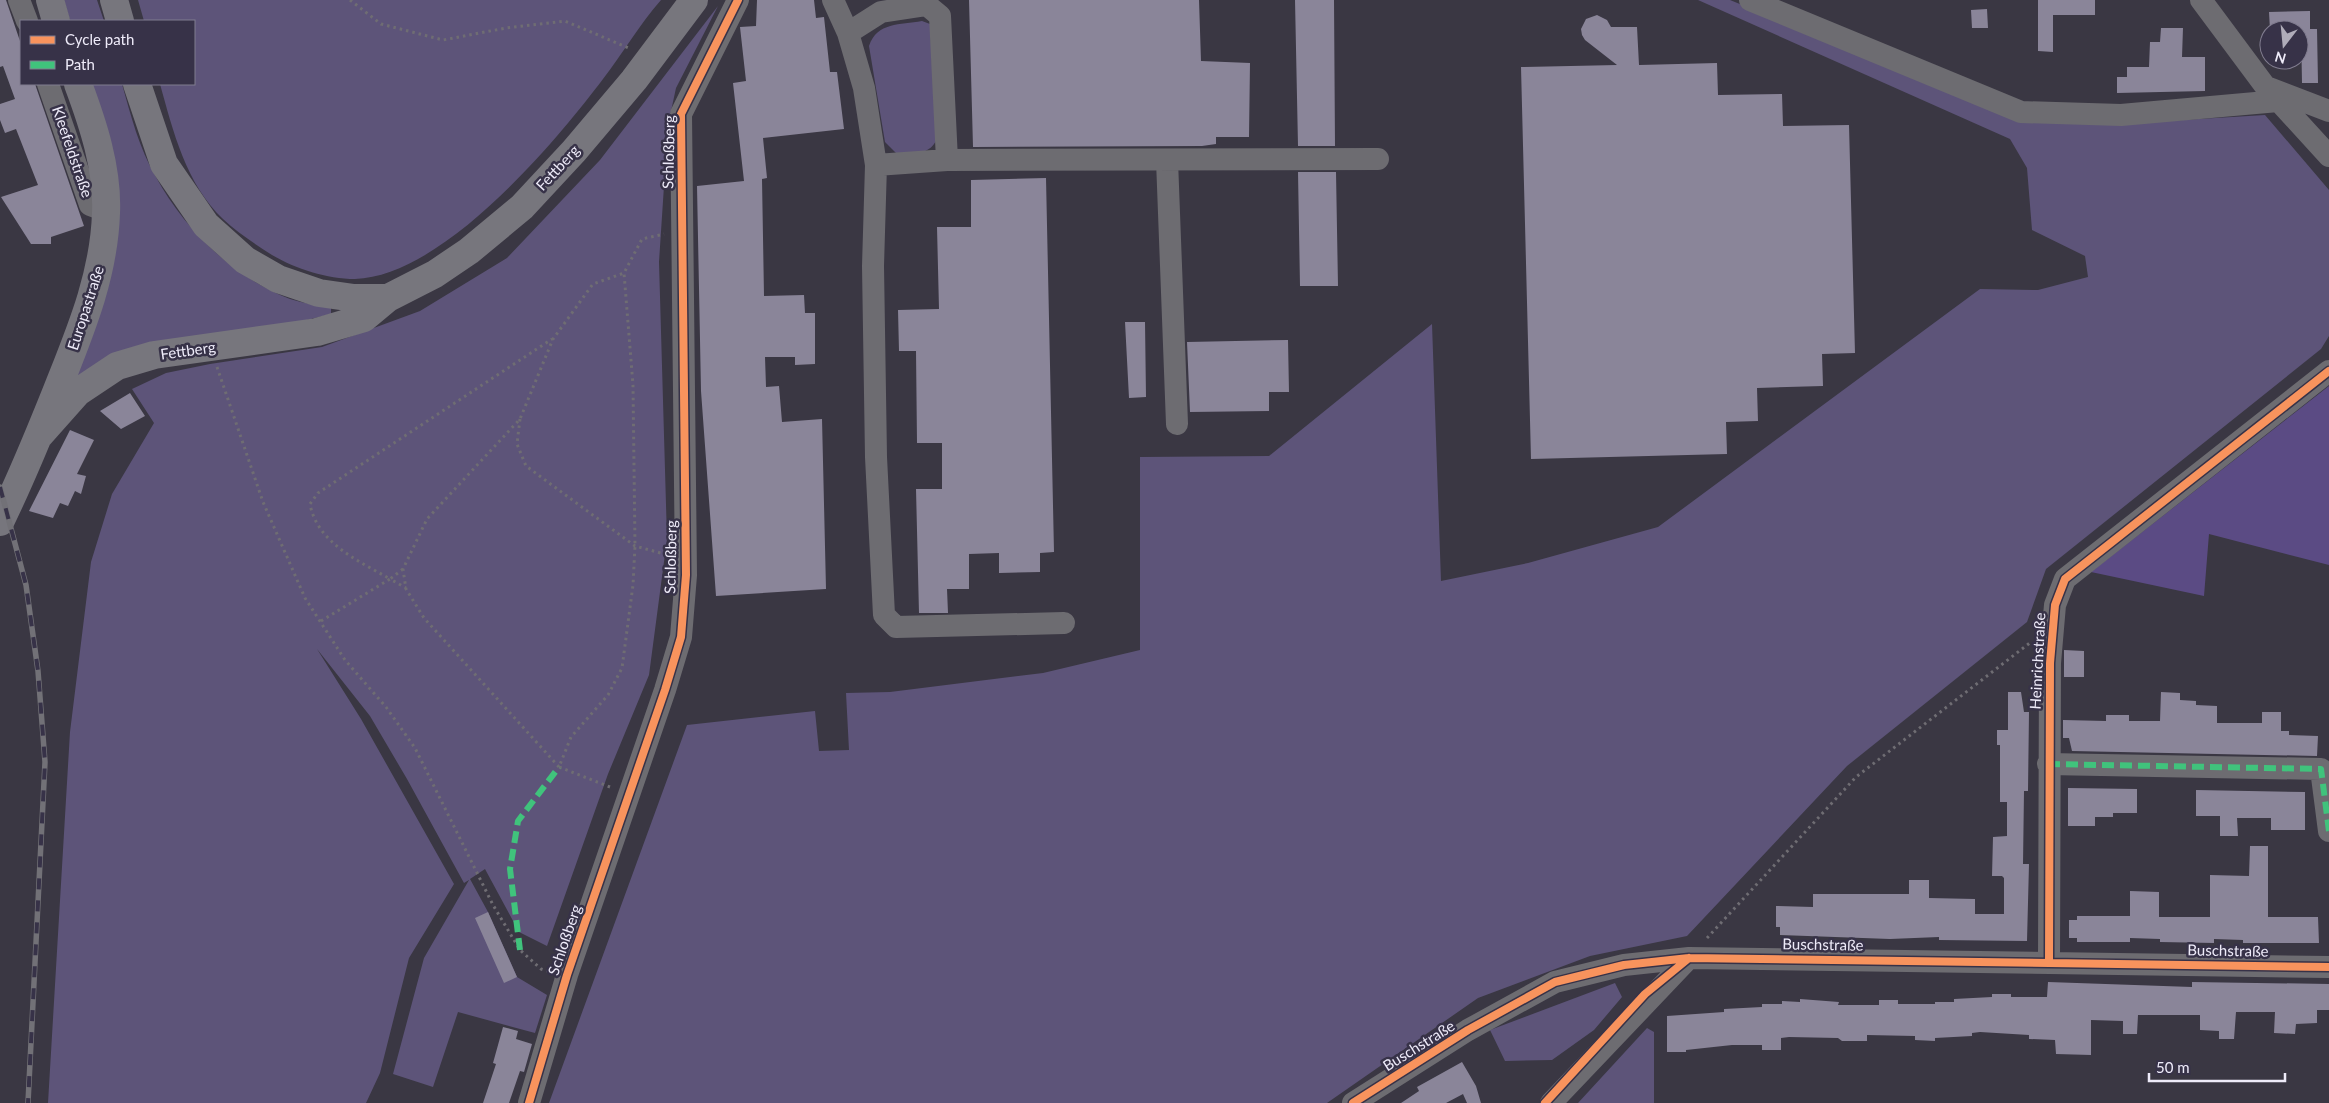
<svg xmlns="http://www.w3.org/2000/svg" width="2329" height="1103" font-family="Lato,sans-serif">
  <rect width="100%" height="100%" fill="#3a3743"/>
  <path fill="#5d5479" d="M64 0H97L104 21H70Z
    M138 0H661C639 25 623 53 603 79 553 145 443 276 355 279 327 279 296 269 272 255 255 244 238 233 223 219 186 184 173 131 160 84H194V21H144Z
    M1698 0H1730L2019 119 2133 123 2265 115 2329 190V336L2321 349 2046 569 2027 622 1847 766 1687 936 1590 956 1478 998 1327 1103H549L687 725 815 711 819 751 849 750 846 693 890 692 1043 673 1140 650V457L1269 456 1432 324 1441 581 1528 563 1658 527 1980 289 2038 290 2088 277 2085 256 2032 230 2027 168 2010 139Z
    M718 6 676 88 668 125 659 262 667 539 649 675 608 774 547 946 519 932 485 869 470 879 488 912 517 977 547 995 535 1033 458 1012 433 1087 393 1074 424 958 469 880 464 883 407 779 370 716 317 649 361 719 454 884 409 958 380 1073 366 1103H48L70 732 91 562 112 494 154 423 132 389 166 373 210 364 322 347 420 311 507 258 600 160Z
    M922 21 930 24 936 141C928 156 912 153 896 153L885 142 869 46C877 22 900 25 922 21Z
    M90 84H122C131 116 139 148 156 177 184 229 234 278 290 299 303 303 317 305 331 308V314L271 329 72 388 104 294Z
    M1615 983 1622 997 1594 1030 1552 1060 1505 1061 1490 1030Z
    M1647 1028 1654 1032V1103H1578Z"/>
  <path fill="#5b4b84" d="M2329 386V565L2209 534 2204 596 2091 572Z"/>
  <path fill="#8a8599" d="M0 0H6L21 44V84H35L84 226 51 237V244H31L1 197 38 185 16 129 5 133 0 120V104L15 99 3 66 0 67Z
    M757 0H814L816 18 824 17 830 72H837L844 129 763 138 767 178 762 179 764 296 804 295 805 313H815V364L795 365V357H765L766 387 779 386 782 422 822 419 826 589 716 596 701 391 697 186 744 181 733 83 746 81 740 27 756 26Z
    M969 0H1199L1201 61 1250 63 1249 137H1216V144L1202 146 973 147Z
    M1295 0H1334L1335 146H1298Z
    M2038 0H2095V15H2053V52L2038 51Z
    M1987 9 1988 28H1972L1971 10Z
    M2310 11V29H2317L2318 83H2302L2301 30H2270L2269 12Z
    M1597 15 1607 20 1611 27H1637L1639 65 1717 63 1718 95 1782 94 1783 126 1849 125 1855 353 1822 354 1823 386 1757 388 1758 421 1726 422 1727 454 1531 459 1521 67 1617 65 1585 40 1582 35 1581 29 1586 19Z
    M2161 28H2183L2182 57H2205V91L2117 93V77H2127V67H2149L2150 42H2160Z
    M1298 172H1336L1338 286H1300Z
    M1046 178 1054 552 1040 553V572L999 573V553L969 554V589H947L948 613H919L916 489H942V443H917L916 351H899L898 310 939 309 937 227H971V180Z
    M1125 322H1145L1146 397 1129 398Z
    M1288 340 1289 392H1269V411L1190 412 1187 342Z
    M130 393 145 416 121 429 100 411Z
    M70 430 94 440 77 474 86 476 81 494 75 491 68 506 60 503 53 518 29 511Z
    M2064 650 2084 651V677H2064Z
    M2008 692H2021L2024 712H2029L2028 791H2024L2023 864H2029L2027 941 1939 940V937L1890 939 1780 935V927H1776V906L1813 907V894H1909V880H1929V898L1975 899V914H2004V878L2002 876H1992L1993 837 2007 836V802H2000V745H1997V730H2008Z
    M2161 692 2180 693V700L2196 701V705L2217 706V723H2262V712H2281V731H2289V735L2318 736 2317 756 2072 751 2069 738H2063V720L2106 721V715H2129V721H2160Z
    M2068 788 2137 789V813H2113V817H2095V826H2068Z
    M2196 790 2305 792V830H2271V818H2237L2238 836H2220V816H2196Z
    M2250 846H2268V917H2318L2319 943H2243V940L2214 939V943L2160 942V939L2130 938V942H2077V938H2069V920H2077V916H2130V891L2159 892V917H2210V875L2249 876Z
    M488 912 517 977 504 983 475 918Z
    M2048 982 2192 987V982L2329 984V1010H2317V1023L2296 1024 2295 1034 2274 1033 2275 1012H2236L2234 1039H2219V1031L2200 1030V1015H2138L2137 1034H2123V1021L2091 1020V1055L2056 1054 2055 1040 2029 1039V1035L1980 1032 1972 1033V1036L1935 1038V1041L1915 1040V1036L1867 1035V1041H1842L1838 1038 1789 1037 1781 1038V1050H1762V1045H1732L1686 1050V1052H1667V1016L1724 1012V1009L1762 1007V1004H1782V1001L1800 1002V999L1839 1002 1838 1005H1879V1000H1898V1004H1935V1002H1954V999L1992 997V994H2011V997H2047Z
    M503 1027 518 1031 516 1039 532 1044 524 1072 520 1071 509 1103H483L496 1064 493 1063Z
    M1462 1062 1476 1086 1481 1103H1467L1463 1094 1446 1103H1401L1419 1091 1417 1087Z"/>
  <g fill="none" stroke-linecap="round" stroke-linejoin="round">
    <path stroke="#6f6d73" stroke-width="3" stroke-dasharray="2.5 4" stroke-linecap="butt" d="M350 0 381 24 443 40 506 28 565 21 631 49
      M217 367 263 502 305 598 345 660 386 707 415 748 493 905 520 950 541 969 547 971
      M520 419 517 444 526 466 635 546 668 555
      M403 569 390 579C359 561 317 543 310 504L318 493 552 339
      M321 621 390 579 406 588
      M559 767 424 618 406 589 403 569 427 519 520 419 553 339 593 284 624 273
      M610 787 559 767 571 737 608 695 622 668 633 585 635 546 633 385 624 273 642 239 664 234
      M1707 938 1856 777 2031 642"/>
    <path stroke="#6d6c71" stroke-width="22" d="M19 0 27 21
      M833 0 848 33 864 88 876 165 873 266 876 457 884 615 896 627 1064 623
      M1750 0 2021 112 2121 115 2278 101
      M2201 0 2265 86 2329 156
      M848 33 881 12 927 5 940 16 947 160 876 165
      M48 84 90 205 106 211
      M2269 88 2329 111
      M947 160 1378 159
      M1167 160 1177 424
      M2048 764 2321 769 2329 831
      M2049 962 2050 663 2055 605 2065 579 2329 371
      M529 1103 567 975 665 690 681 637 686 575 681 114 738 0
      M1353 1103 1468 1030 1555 982 1624 965 1689 958 2329 967
      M1551 1103 1689 958"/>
    <path stroke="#77767d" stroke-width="28" d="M50 0 56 21
      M114 0 120 21
      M137 84 164 164 206 225 245 260 278 279 319 293 354 298H388
      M38 437 78 392 117 366 154 355 317 332 364 318 388 298 435 274 469 251 522 207 574 151 634 80 694 0
      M0 522C21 479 39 435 57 390 80 332 104 276 106 213 108 169 93 124 78 84"/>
    <g stroke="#727177" stroke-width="5.5">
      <path id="rail" d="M0 487 26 585 38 671 45 762 28 1103"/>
    </g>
    <use href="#rail" stroke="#373248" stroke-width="4" stroke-dasharray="11" stroke-linecap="butt"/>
    <path stroke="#40c37c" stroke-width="6" stroke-dasharray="12 6" stroke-linecap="butt" d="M2048 764 2321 769 2329 831
      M520 950 510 869 518 821 559 767"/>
    <g stroke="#373248" stroke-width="11">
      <path id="cycleway" d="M2049 962 2050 663 2055 605 2065 579 2329 371
        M529 1103 567 975 665 690 681 637 686 575 681 114 738 0
        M1353 1103 1468 1030 1555 982 1624 965 1689 958 2329 967
        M1545 1103 1645 994 1689 958"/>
    </g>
    <use href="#cycleway" stroke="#f8935d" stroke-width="8"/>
  </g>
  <g text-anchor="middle" stroke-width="5" stroke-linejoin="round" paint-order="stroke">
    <g font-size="15" fill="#eeebf9" stroke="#373248">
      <text transform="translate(72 152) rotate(71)" y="5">Kleefeldstraße</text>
      <text transform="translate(669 152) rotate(-89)" y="5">Schloßberg</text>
      <text transform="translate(558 168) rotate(-47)" y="5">Fettberg</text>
      <text transform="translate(86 308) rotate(-72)" y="5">Europastraße</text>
      <text transform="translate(188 351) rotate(-8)" y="5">Fettberg</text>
      <text transform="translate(671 557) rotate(-89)" y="5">Schloßberg</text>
      <text transform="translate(2038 661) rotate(-87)" y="5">Heinrichstraße</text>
      <text transform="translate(565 940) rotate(-71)" y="5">Schloßberg</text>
      <text transform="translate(1823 945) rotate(1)" y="5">Buschstraße</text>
      <text transform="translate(2228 951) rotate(1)" y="5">Buschstraße</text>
      <text transform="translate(1419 1046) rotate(-32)" y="5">Buschstraße</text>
    </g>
  </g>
  <rect x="20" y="20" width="175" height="65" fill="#373248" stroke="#807c8f"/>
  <rect x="30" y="36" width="25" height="8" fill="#f8935d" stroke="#807c8f"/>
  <text x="65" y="45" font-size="15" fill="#eeebf9">Cycle path</text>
  <rect x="30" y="61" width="25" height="8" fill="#40c37c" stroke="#807c8f"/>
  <text x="65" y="70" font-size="15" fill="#eeebf9">Path</text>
  <g transform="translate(2284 45) rotate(196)"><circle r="24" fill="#373248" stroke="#807c8f"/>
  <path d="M0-4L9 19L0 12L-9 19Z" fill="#afacb9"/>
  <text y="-8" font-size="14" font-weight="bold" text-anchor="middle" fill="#eeebf9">N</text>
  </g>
  <path d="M2149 1073v8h136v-8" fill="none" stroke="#eeebf9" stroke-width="2.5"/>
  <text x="2156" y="1073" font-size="15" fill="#eeebf9" stroke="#373248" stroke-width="4" paint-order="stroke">50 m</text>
</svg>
